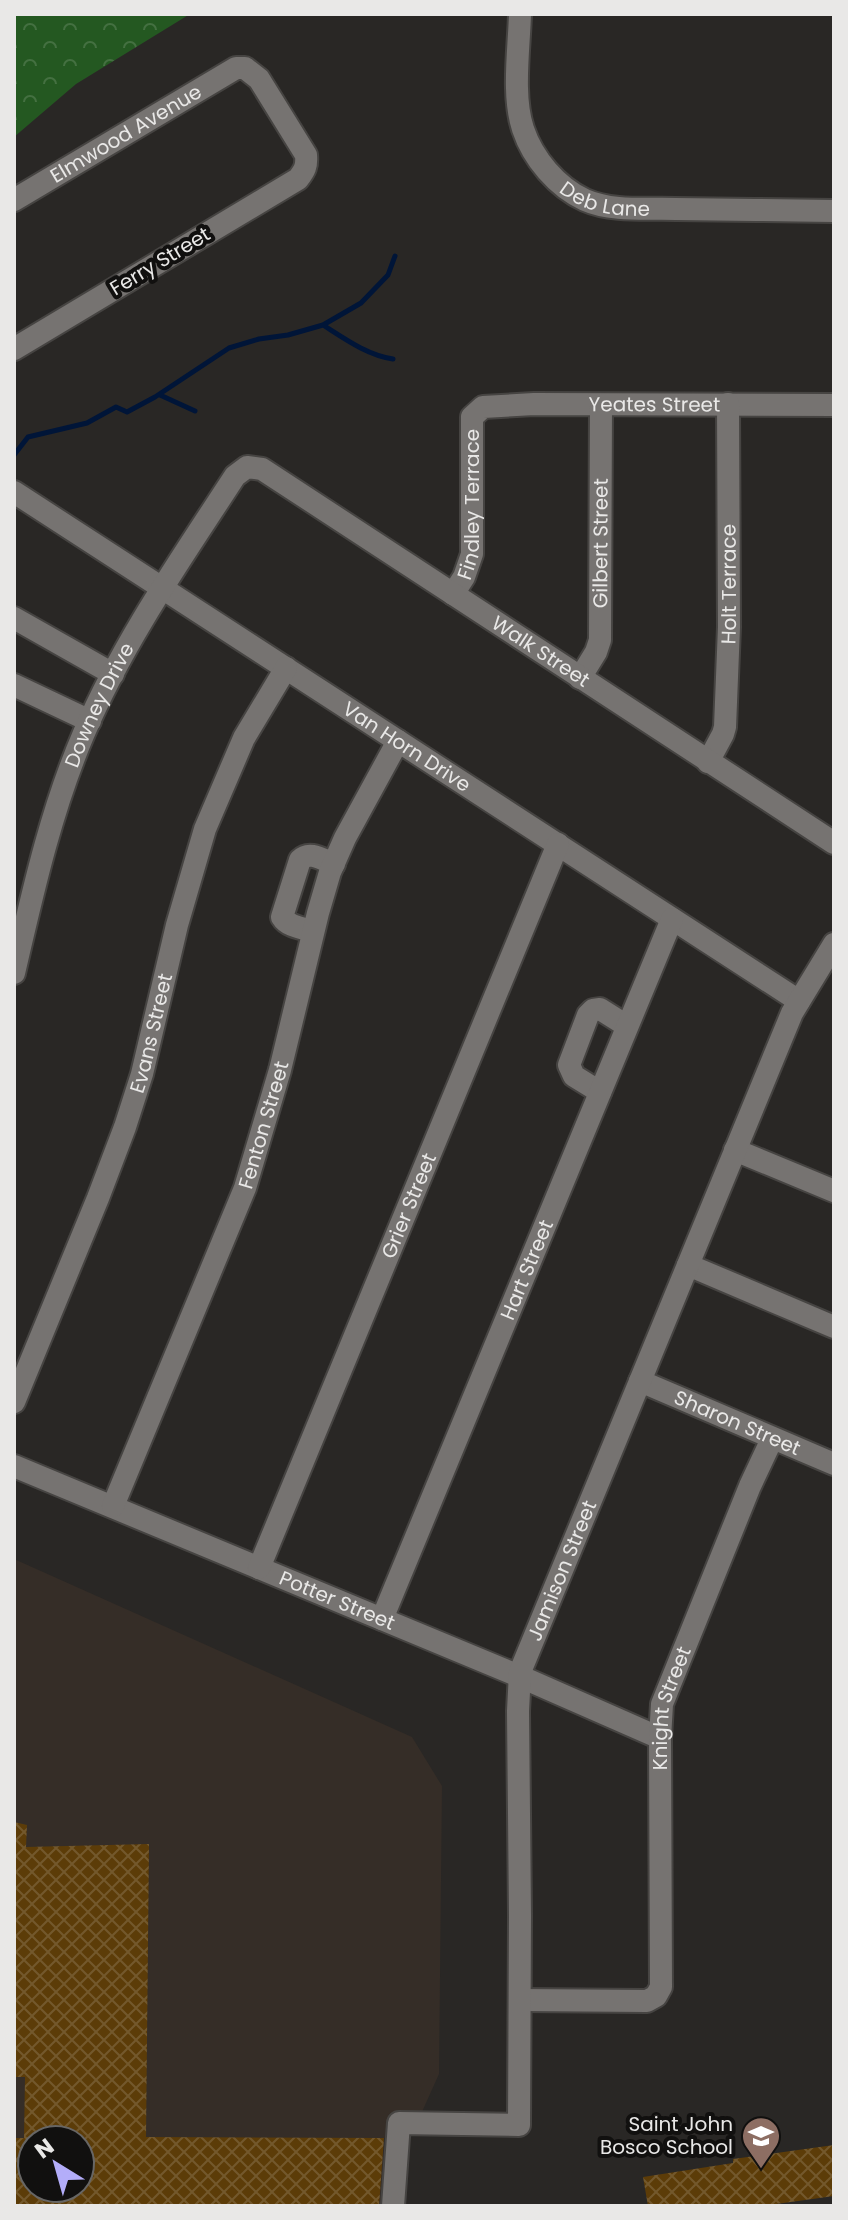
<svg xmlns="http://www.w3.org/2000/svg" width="848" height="2220" font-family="Poppins,sans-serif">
  <defs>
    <pattern id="forest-crowns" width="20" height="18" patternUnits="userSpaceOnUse" patternTransform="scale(2)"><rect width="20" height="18" fill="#245821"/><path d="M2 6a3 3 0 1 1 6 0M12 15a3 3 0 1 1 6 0" fill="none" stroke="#447041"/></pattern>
    <pattern id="building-cross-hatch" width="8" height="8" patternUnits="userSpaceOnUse" patternTransform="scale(2)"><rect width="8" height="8" fill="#5c3c08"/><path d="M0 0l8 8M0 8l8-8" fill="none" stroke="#73582c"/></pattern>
  </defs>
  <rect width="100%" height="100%" fill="#292725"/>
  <path fill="#352d27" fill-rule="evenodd" d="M14 1559 412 1737 442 1786 439 2074 412 2134 384 2138 383 2206H14ZM32 2140H80V2188H32Z"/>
  <path fill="url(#forest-crowns)" d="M14 14H190L76 84 14 137Z"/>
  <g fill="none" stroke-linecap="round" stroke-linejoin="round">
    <path stroke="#001538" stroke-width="5" d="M323 325C345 339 367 355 393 359
      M160 395 195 411
      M14 455 28 437 87 423 116 407 127 412 155 397 229 348 259 339 288 335 323 325 361 303 388 275 395 256"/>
  </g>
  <path fill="url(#building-cross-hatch)" fill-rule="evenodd" d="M14 1822 27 1825 26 1847 149 1844 146 2137 384 2138 379 2206H14V2138H24L25 2077H14ZM32 2140H80V2188H32Z
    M834 2145V2196L762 2206H648L643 2177 733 2163V2159Z"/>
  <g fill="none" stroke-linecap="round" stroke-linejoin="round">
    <g stroke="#464442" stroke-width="26">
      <g id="minor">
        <path id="s1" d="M520 14C519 49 512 96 523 129 533 159 557 187 585 200 612 212 647 208 676 209 729 210 781 210 834 211"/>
        <path id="s2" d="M14 200 236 68H245L259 79 306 155C307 166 305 170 298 179L14 349"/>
        <path id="s3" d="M14 492 799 1001"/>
        <path id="s4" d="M453 594 464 577 472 554V417L483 407 534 404 834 405"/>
        <path d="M14 618 113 674"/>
        <path id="s5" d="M580 678 596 652 600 640 601 405"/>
        <path d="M14 685 90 721"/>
        <path id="s6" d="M708 762 723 734 725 727 729 627 728 404"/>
        <path d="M313 931C303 928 288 927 282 917L300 860C310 850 323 860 334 864"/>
        <path id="s7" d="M14 973C33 891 51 810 84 733 123 642 181 559 235 476L247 467 262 469 834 843"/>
        <path d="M600 1092 574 1076 569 1065 588 1015 593 1010 600 1009 627 1026"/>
        <path d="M735 1150 834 1191"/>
        <path d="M688 1265 834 1327"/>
        <path id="s8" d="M640 1381 834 1464"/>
        <path id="s9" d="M14 1402 98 1198 125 1127 142 1074 177 925 205 829 244 738 286 668"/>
        <path id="s10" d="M14 1466 519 1676 660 1738"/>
        <path id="s11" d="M113 1506 245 1188 280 1070 318 913 330 872 345 838 398 741"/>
        <path id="s12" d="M259 1568 558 844"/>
        <path id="s13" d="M382 1619 672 919"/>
        <path id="s14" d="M520 2000 647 2001 656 1996 661 1987 660 1738 662 1704 750 1486 772 1439"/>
        <path id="s15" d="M393 2206 399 2123 519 2125 520 1916 518 1711 520 1672 792 1013 834 944"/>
      </g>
    </g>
    <use href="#minor" stroke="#767371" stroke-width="22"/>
  </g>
  <defs>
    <g id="school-pin" transform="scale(2)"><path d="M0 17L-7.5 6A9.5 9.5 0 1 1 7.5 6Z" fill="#8d6e63" stroke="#11100f"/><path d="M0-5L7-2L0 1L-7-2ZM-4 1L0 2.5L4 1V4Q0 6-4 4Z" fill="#fff"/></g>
  </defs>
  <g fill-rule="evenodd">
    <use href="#school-pin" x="761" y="2136"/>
  </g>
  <g text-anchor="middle" stroke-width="8" stroke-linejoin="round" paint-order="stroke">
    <g font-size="20" fill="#e9e8e7" stroke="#11100f">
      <text dy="7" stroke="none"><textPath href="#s2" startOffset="130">Elmwood Avenue</textPath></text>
      <text dy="7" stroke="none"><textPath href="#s1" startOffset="232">Deb Lane</textPath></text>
      <text transform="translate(160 261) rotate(-31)" y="7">Ferry Street</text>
      <text dy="7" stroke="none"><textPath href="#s4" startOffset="368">Yeates Street</textPath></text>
      <text dy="7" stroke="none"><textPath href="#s4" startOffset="94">Findley Terrace</textPath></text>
      <text dy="7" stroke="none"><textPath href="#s5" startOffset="140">Gilbert Street</textPath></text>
      <text dy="7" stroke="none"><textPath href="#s6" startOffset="182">Holt Terrace</textPath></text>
      <text dy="7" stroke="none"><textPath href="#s7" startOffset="912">Walk Street</textPath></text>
      <text dy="7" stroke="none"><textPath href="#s7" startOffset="282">Downey Drive</textPath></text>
      <text dy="7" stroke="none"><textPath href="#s3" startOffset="468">Van Horn Drive</textPath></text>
      <text dy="7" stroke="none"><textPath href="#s9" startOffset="394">Evans Street</textPath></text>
      <text dy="7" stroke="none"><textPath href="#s11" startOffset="410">Fenton Street</textPath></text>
      <text dy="7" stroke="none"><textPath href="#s12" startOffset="392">Grier Street</textPath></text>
      <text dy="7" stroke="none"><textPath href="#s13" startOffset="378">Hart Street</textPath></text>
      <text dy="7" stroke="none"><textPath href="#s8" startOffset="106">Sharon Street</textPath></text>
      <text dy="7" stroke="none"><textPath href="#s15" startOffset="766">Jamison Street</textPath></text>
      <text dy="7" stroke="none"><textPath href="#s10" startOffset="350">Potter Street</textPath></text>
      <text dy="7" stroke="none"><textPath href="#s14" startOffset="428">Knight Street</textPath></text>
    </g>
    <g font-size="20" fill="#e9e8e7" stroke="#11100f" text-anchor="end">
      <text x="733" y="2131">Saint John<tspan x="733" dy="23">Bosco School</tspan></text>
    </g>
  </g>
  <rect width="848" height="2220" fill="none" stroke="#e9e8e7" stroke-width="32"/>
  <g transform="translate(56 2164) rotate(323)"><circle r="38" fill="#11100f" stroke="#676665" stroke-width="2"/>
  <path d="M0-6L14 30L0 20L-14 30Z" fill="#b3adf9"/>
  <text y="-12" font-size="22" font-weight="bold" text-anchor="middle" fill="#e9e8e7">N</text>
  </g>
</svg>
